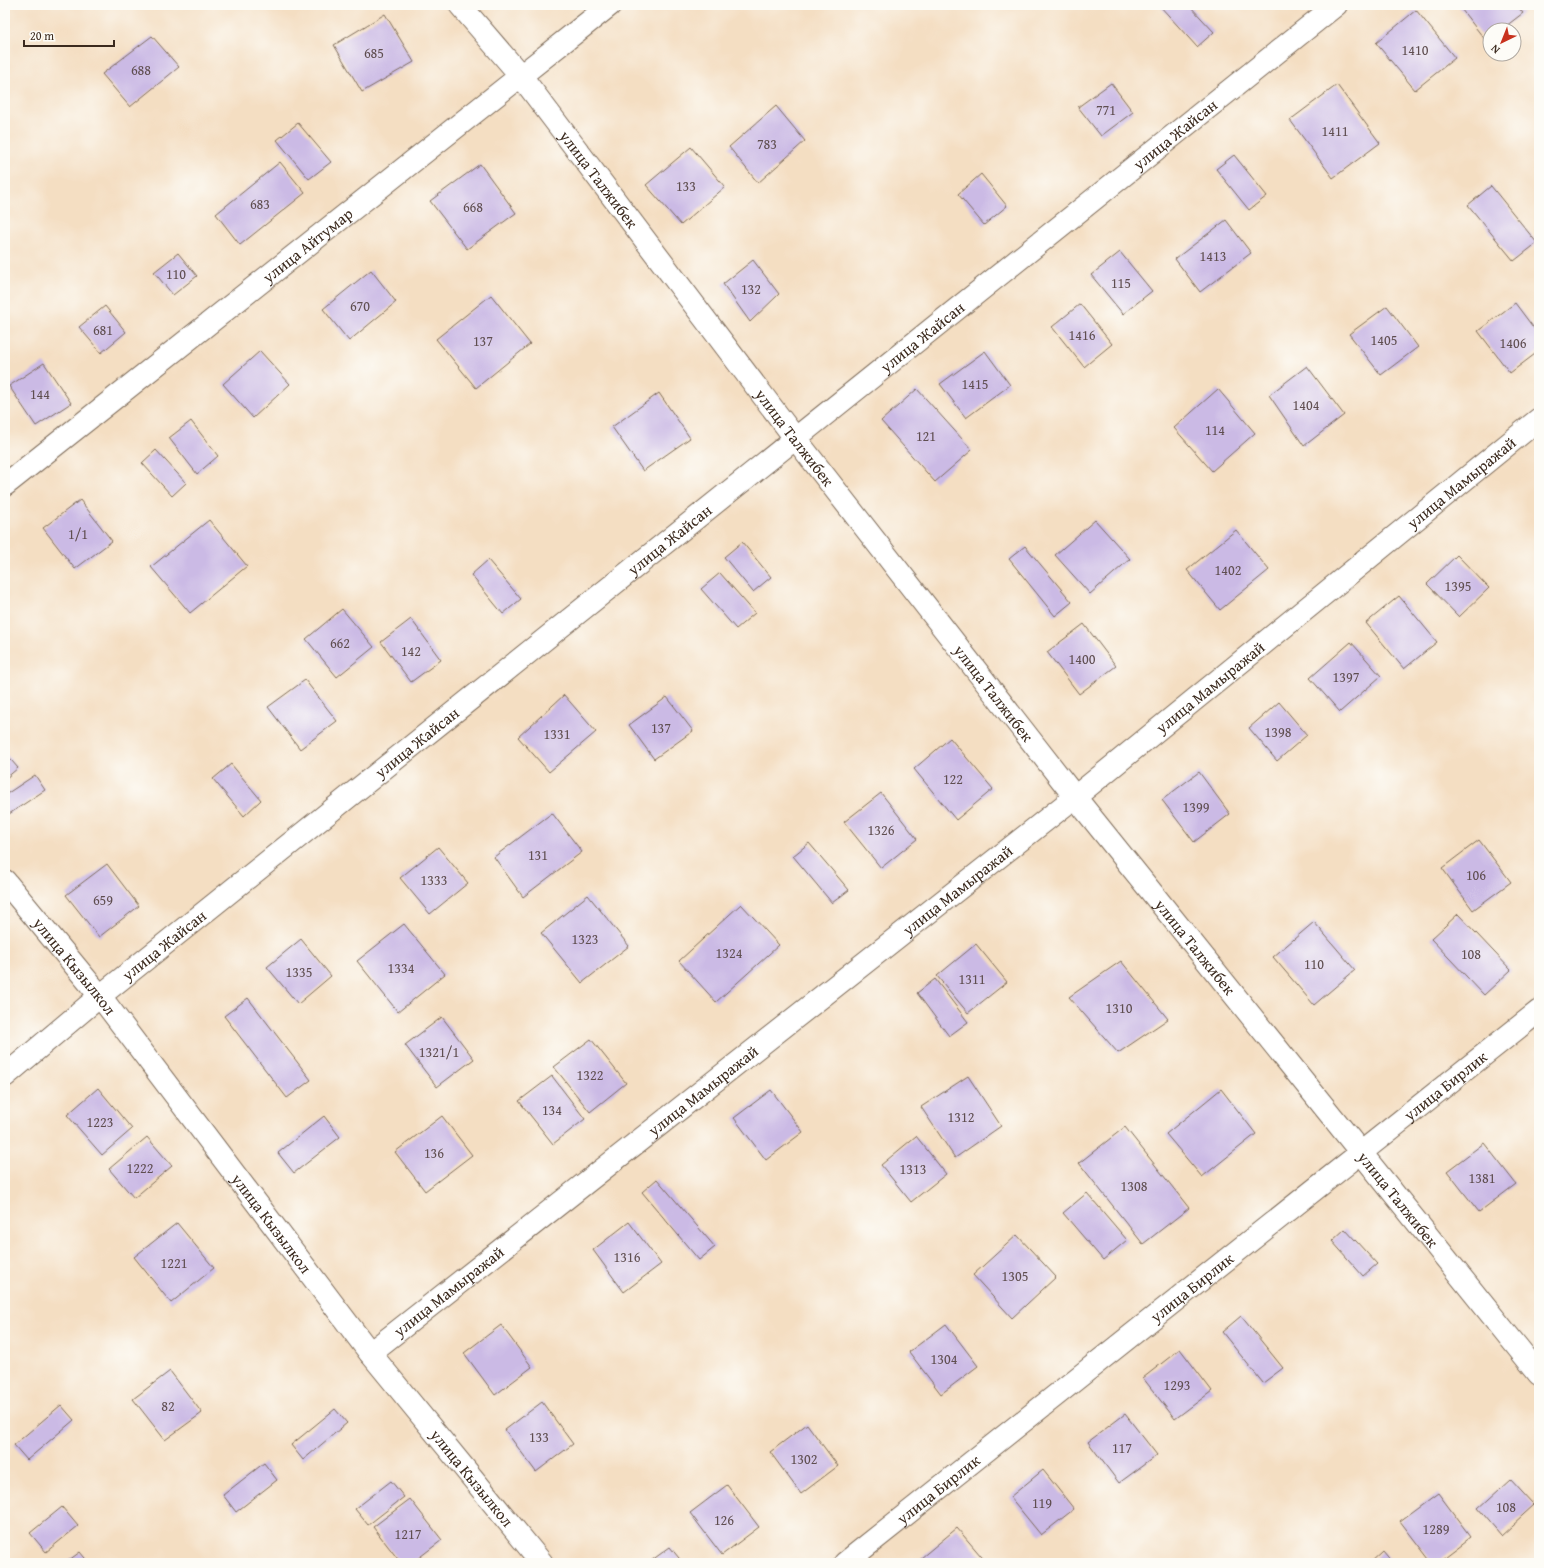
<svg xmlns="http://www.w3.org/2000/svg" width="1544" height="1568" font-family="'Gentium Book Plus',serif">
  <rect width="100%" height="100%" fill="#fdfcf7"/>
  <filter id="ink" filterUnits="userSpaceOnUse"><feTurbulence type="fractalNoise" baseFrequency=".025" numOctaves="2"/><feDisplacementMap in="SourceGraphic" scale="8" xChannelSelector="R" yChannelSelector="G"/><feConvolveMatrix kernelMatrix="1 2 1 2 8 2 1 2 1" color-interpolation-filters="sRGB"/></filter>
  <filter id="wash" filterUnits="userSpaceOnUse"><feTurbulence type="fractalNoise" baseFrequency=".012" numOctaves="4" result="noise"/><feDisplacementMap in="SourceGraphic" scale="16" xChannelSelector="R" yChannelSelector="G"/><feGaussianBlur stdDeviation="0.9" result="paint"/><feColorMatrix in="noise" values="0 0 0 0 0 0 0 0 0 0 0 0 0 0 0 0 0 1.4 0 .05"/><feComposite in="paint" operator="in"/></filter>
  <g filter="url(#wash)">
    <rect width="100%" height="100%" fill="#f4dec2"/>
    <g id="blocks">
      <path fill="#cbbae5" d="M1159 5H1189L1214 32 1197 47Z
        M1458 5H1516L1523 13 1501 30H1490V38L1486 41Z
        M1416 10 1455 58 1415 90 1376 43Z
        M385 14 414 62 362 92 334 45Z
        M152 36 179 67 130 107 102 74Z
        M1111 83 1133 112 1101 136 1078 107Z
        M1337 85 1380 143 1333 178 1290 120Z
        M776 106 805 141 758 183 729 147Z
        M298 123 331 162 309 179 277 140Z
        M691 147 725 187 681 225 646 185Z
        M1234 155 1267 196 1249 210 1216 169Z
        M280 162 305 193 240 245 216 214Z
        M480 164 516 213 467 249 430 201Z
        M981 174 1007 206 984 225 958 194Z
        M1491 186 1537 243 1514 261 1468 205Z
        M1226 220 1251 253 1200 292 1175 259Z
        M1120 252 1152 291 1123 314 1091 275Z
        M178 253 197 276 173 295 154 272Z
        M753 260 779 294 750 322 723 284Z
        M371 270 396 302 349 341 323 309Z
        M491 295 530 344 476 388 436 339Z
        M1515 303 1539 335V351L1510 373 1478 331Z
        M1080 304 1112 344 1084 367 1052 327Z
        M105 306 126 332 101 353 79 327Z
        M1387 306 1418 347 1381 375 1349 334Z
        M260 351 290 384 253 418 223 384Z
        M985 351 1010 385 966 418 940 384Z
        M44 363 71 403 36 426 9 386Z
        M1307 366 1344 415 1304 446 1269 395Z
        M917 389 972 450 935 482 881 421Z
        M1218 389 1255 433 1212 471 1174 428Z
        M659 393 690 438 643 471 612 427Z
        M191 421 218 456 197 474 169 438Z
        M156 450 186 483 172 496 142 463Z
        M80 500 112 541 75 569 43 528Z
        M209 520 247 566 190 613 151 567Z
        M1095 520 1130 559 1090 594 1055 555Z
        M1236 530 1269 570 1220 610 1187 570Z
        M742 542 771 577 753 592 724 557Z
        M1025 546 1072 602 1055 616 1009 559Z
        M1457 555 1489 588 1459 617 1427 584Z
        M488 560 521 599 503 614 471 575Z
        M720 573 755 613 736 629 701 589Z
        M1399 596 1437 642 1404 669 1366 623Z
        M342 609 374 647 337 677 306 639Z
        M411 619 441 660 411 682 381 642Z
        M1084 624 1116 666 1079 694 1047 652Z
        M1351 642 1381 676 1340 712 1310 678Z
        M305 680 337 721 300 749 268 707Z
        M564 695 596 732 549 772 518 737Z
        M667 697 693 731 654 759 629 725Z
        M1279 702 1307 735 1277 761 1249 728Z
        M950 738 993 789 956 820 914 769Z
        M5 753 18 768 5 779Z
        M231 764 261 800 244 816 213 779Z
        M1199 772 1230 814 1194 842 1162 800Z
        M35 775 45 790 9 814 5 808V795Z
        M881 793 917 839 881 868 844 822Z
        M552 813 582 852 523 897 494 857Z
        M1479 840 1511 882 1473 910 1442 868Z
        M809 843 849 890 832 903 793 856Z
        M438 847 468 883 430 914 400 878Z
        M107 864 139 906 99 937 66 895Z
        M588 895 629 946 582 983 541 933Z
        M741 904 779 945 716 1002 679 961Z
        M1458 914 1511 970 1484 995 1431 939Z
        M1314 922 1355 970 1314 1005 1273 957Z
        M404 924 445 974 398 1012 357 961Z
        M301 939 331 976 298 1004 267 967Z
        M976 944 1007 982 968 1013 937 976Z
        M1121 961 1168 1019 1118 1053 1069 997Z
        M935 979 968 1022 949 1036 917 993Z
        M248 998 311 1080 287 1098 224 1016Z
        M442 1017 474 1059 437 1087 405 1045Z
        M591 1039 626 1083 590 1112 554 1067Z
        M552 1076 585 1119 553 1144 519 1101Z
        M968 1076 1001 1126 955 1158 921 1107Z
        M98 1088 132 1129 102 1155 67 1115Z
        M1221 1089 1256 1134 1202 1177 1166 1134Z
        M771 1090 803 1132 766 1160 734 1118Z
        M324 1116 340 1137 294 1173 278 1153Z
        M442 1116 472 1155 425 1191 395 1152Z
        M1125 1127 1189 1208 1143 1244 1079 1163Z
        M916 1136 946 1174 911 1202 881 1165Z
        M147 1137 172 1166 134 1198 109 1169Z
        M1484 1143 1516 1184 1479 1212 1447 1171Z
        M657 1179 715 1247 699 1260 642 1192Z
        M1087 1193 1127 1240 1103 1260 1063 1213Z
        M629 1222 661 1264 624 1292 593 1250Z
        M177 1223 214 1268 171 1303 134 1257Z
        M1345 1229 1377 1264 1363 1276 1332 1241Z
        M1017 1235 1056 1277 1012 1318 973 1275Z
        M1241 1316 1283 1368 1263 1383 1222 1332Z
        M946 1324 978 1366 941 1394 909 1352Z
        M501 1325 532 1367 495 1395 464 1353Z
        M1180 1349 1212 1391 1175 1419 1143 1378Z
        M170 1371 202 1413 165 1440 133 1399Z
        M542 1402 573 1444 536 1472 505 1430Z
        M61 1405 74 1420 27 1460 14 1445Z
        M335 1409 347 1423 303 1460 291 1445Z
        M1125 1414 1157 1455 1119 1483 1088 1442Z
        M807 1424 838 1466 801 1494 770 1452Z
        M264 1463 277 1480 236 1512 223 1495Z
        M1043 1470 1074 1509 1041 1535 1010 1497Z
        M1510 1479 1534 1505 1501 1535 1478 1508Z
        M391 1481 404 1497 368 1525 355 1509Z
        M727 1485 759 1527 722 1555 690 1513Z
        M1438 1493 1471 1537 1437 1563H1432L1400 1521Z
        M410 1499 442 1540 412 1563H401L373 1527Z
        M62 1507 78 1526 46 1552 30 1533Z
        M957 1528 987 1563H924L921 1558Z
        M670 1547 683 1563H648Z
        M1383 1551 1393 1563H1370Z
        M80 1552 89 1563H65Z"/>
    </g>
  </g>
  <g filter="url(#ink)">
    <use href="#blocks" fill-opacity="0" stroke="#7c6957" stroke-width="1"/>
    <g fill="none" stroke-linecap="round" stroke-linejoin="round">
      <g stroke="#7c6957" stroke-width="24">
        <g id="street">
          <path id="s1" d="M460 5 521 76 795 438 1075 797 1539 1374"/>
          <path id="s2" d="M5 485 610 5"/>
          <path id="s3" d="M5 881 100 996 370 1353 542 1563"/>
          <path id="s4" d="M5 1076 100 996 1336 5"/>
          <path id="s5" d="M370 1353 1075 797 1539 419"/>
          <path id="s6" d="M845 1563 1539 1011"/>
        </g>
      </g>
      <use href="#street" stroke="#fff" stroke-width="22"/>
    </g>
  </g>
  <g text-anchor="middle" stroke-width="3" stroke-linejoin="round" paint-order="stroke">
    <g font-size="14" fill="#5f4e50">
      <text x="1415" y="55">1410</text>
      <text x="374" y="58">685</text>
      <text x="141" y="75">688</text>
      <text x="1106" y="115">771</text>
      <text x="1335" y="136">1411</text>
      <text x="767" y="149">783</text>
      <text x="686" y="191">133</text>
      <text x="260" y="209">683</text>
      <text x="473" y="212">668</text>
      <text x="1213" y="261">1413</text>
      <text x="176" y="279">110</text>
      <text x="1121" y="288">115</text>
      <text x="751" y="294">132</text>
      <text x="360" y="311">670</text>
      <text x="103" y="335">681</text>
      <text x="1082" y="340">1416</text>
      <text x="1384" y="345">1405</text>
      <text x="483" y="346">137</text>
      <text x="1513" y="348">1406</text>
      <text x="975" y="389">1415</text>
      <text x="40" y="399">144</text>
      <text x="1306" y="410">1404</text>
      <text x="1215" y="435">114</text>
      <text x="926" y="441">121</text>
      <text x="78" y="539">1/1</text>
      <text x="1228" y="575">1402</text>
      <text x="1458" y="591">1395</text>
      <text x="340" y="648">662</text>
      <text x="411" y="656">142</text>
      <text x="1082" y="664">1400</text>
      <text x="1346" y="682">1397</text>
      <text x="661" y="733">137</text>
      <text x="1278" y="737">1398</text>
      <text x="557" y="739">1331</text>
      <text x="953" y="784">122</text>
      <text x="1196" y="812">1399</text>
      <text x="881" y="835">1326</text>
      <text x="538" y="860">131</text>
      <text x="1476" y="880">106</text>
      <text x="434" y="885">1333</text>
      <text x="103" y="905">659</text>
      <text x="585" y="944">1323</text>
      <text x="729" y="958">1324</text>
      <text x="1471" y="959">108</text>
      <text x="1314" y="969">110</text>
      <text x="401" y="973">1334</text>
      <text x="299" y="977">1335</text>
      <text x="972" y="984">1311</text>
      <text x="1119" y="1013">1310</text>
      <text x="439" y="1057">1321/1</text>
      <text x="590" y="1080">1322</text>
      <text x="552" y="1115">134</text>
      <text x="961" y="1122">1312</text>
      <text x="100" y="1127">1223</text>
      <text x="434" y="1158">136</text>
      <text x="140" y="1173">1222</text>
      <text x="913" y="1174">1313</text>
      <text x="1482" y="1183">1381</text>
      <text x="1134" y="1191">1308</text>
      <text x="627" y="1262">1316</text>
      <text x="174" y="1268">1221</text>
      <text x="1015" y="1281">1305</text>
      <text x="944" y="1364">1304</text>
      <text x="1177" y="1390">1293</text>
      <text x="168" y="1411">82</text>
      <text x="539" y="1442">133</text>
      <text x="1122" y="1453">117</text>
      <text x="804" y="1464">1302</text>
      <text x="1042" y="1508">119</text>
      <text x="1506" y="1512">108</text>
      <text x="724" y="1525">126</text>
      <text x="1436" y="1534">1289</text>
      <text x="408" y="1539">1217</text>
    </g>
    <g font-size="16" fill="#3b2a1e" stroke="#fdfcf7">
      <text dy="6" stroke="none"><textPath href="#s4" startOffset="1502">улица Жайсан</textPath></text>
      <text dy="6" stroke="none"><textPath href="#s1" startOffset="223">улица Талжибек</textPath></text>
      <text dy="6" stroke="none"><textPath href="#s2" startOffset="386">улица Айтумар</textPath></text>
      <text dy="6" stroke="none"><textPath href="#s4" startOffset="1178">улица Жайсан</textPath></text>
      <text dy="6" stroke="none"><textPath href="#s1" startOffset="547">улица Талжибек</textPath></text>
      <text dy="6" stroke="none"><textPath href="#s5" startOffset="1396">улица Мамыражай</textPath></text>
      <text dy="6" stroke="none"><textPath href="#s4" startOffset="854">улица Жайсан</textPath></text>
      <text dy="6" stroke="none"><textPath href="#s5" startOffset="1072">улица Мамыражай</textPath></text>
      <text dy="6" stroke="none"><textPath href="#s1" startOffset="871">улица Талжибек</textPath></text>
      <text dy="6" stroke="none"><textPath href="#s4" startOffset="530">улица Жайсан</textPath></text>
      <text dy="6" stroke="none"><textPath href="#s5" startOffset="748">улица Мамыражай</textPath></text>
      <text dy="6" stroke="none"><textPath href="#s4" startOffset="206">улица Жайсан</textPath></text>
      <text dy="6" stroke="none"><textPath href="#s1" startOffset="1195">улица Талжибек</textPath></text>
      <text dy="6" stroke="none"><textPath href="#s3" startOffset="110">улица Кызылкол</textPath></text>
      <text dy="6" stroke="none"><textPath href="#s6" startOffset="767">улица Бирлик</textPath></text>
      <text dy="6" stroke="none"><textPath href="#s5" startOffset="424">улица Мамыражай</textPath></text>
      <text dy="6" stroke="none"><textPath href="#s1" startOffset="1519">улица Талжибек</textPath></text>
      <text dy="6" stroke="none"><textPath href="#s3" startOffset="434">улица Кызылкол</textPath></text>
      <text dy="6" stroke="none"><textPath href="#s6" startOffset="443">улица Бирлик</textPath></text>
      <text dy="6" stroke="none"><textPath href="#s5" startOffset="100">улица Мамыражай</textPath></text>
      <text dy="6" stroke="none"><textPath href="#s3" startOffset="758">улица Кызылкол</textPath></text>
      <text dy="6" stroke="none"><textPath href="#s6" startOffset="119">улица Бирлик</textPath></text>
    </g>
  </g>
  <rect width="1544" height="1568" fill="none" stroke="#fdfcf7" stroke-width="20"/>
  <g transform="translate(1502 42) rotate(223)"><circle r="19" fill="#fdfcf7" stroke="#afa8a0"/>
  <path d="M0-3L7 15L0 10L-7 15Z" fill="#c8321e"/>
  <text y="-6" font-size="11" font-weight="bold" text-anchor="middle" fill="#3b2a1e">N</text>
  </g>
  <path d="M24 40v6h90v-6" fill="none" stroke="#3b2a1e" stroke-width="2"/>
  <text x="30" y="40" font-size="12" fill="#3b2a1e" stroke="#fdfcf7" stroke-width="3" paint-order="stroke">20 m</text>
</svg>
